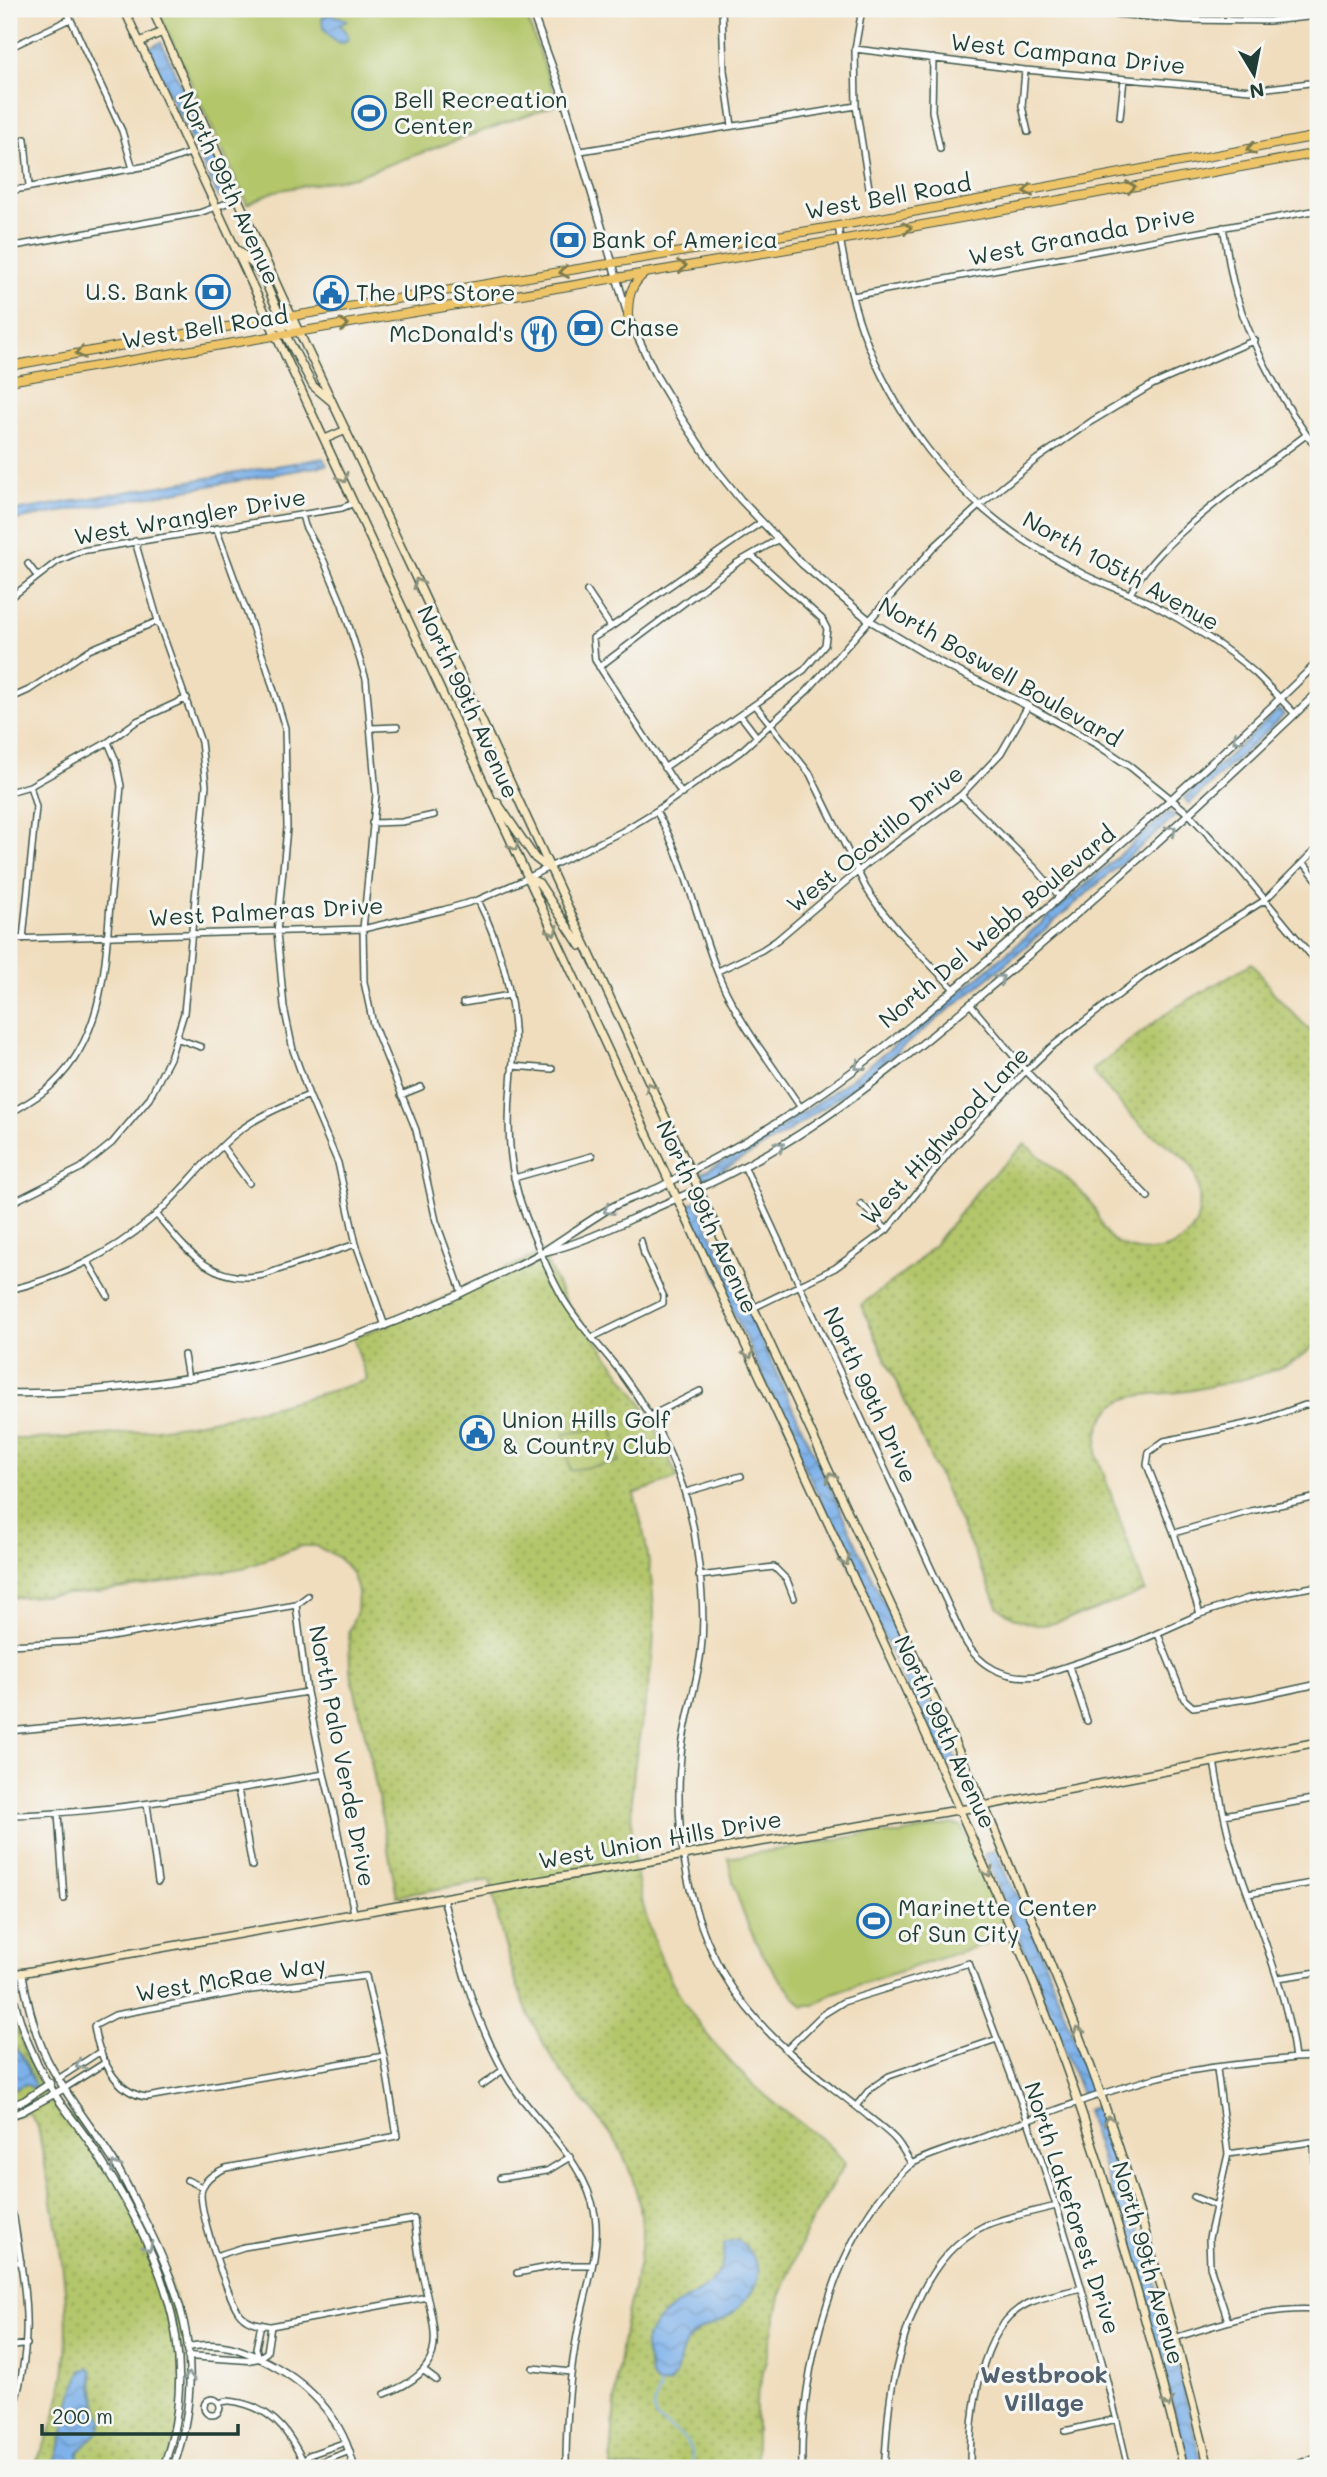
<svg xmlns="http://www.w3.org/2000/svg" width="1327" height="2477" font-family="Mali,sans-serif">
  <defs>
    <pattern id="grass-dots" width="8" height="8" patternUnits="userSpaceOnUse" patternTransform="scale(1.75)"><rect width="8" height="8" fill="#b3c66a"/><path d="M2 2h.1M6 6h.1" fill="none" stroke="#91a258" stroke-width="1.8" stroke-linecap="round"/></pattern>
    <pattern id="water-waves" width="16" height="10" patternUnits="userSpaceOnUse" patternTransform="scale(1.75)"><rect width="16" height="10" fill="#7db1ea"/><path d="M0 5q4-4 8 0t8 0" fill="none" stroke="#6691be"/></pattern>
  </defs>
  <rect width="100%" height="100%" fill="#f6f6f2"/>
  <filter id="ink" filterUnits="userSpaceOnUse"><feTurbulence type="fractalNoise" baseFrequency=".0143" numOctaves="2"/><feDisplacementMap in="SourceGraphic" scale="14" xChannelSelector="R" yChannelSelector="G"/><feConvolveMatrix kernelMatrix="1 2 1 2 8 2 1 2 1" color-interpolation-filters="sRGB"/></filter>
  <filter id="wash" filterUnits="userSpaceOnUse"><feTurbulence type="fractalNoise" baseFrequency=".00686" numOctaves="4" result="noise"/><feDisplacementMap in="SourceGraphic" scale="28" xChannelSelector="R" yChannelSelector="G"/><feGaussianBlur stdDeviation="1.57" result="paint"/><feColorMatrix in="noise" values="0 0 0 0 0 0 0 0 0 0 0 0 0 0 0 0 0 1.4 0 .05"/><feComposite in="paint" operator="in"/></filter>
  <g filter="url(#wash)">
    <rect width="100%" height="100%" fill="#f0ddbd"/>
    <path fill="url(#grass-dots)" stroke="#69824f" stroke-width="2" d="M1252 963 1273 992 1318 1039V1343C1311 1349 1304 1355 1296 1360 1264 1377 1223 1384 1187 1391 1165 1395 1131 1391 1114 1406 1099 1418 1096 1437 1097 1455L1145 1591C1123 1599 1057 1626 1039 1625 1023 1624 1011 1617 999 1608L861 1305 912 1267 934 1245 983 1184 1025 1144C1046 1162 1070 1179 1089 1200 1099 1212 1100 1231 1113 1240 1139 1259 1183 1253 1196 1223 1202 1207 1200 1181 1191 1166 1182 1152 1155 1138 1142 1126 1123 1109 1108 1089 1092 1070L1171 1010Z
      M542 1252 564 1299 620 1372 650 1416 678 1478 634 1494C646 1537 654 1579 654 1624 654 1674 640 1721 634 1771 624 1848 643 1938 685 2004 711 2043 740 2076 777 2105 800 2124 827 2140 845 2163L806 2231 780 2297 756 2403V2468H611C613 2422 616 2376 624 2330 632 2281 651 2246 637 2194 632 2176 625 2156 615 2140 598 2115 576 2094 559 2069 520 2011 503 1947 490 1880L397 1896 370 1756 350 1669 349 1631 357 1611 358 1592 353 1575 346 1565 336 1556 316 1546H301L247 1567 163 1582 98 1592 9 1598V1439C133 1440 249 1417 367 1380L353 1337 385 1326Z
      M9 2000C16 2032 33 2076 51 2103 57 2111 70 2113 77 2120 93 2135 110 2168 121 2187 147 2231 185 2301 185 2354 186 2392 179 2433 166 2468H32C95 2365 57 2237 38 2127L28 2112 9 2119Z"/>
    <path fill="#b3c66a" stroke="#69824f" stroke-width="2" d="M157 9H524L558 104 354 177 275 191 247 204Z
      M613 1426 619 1462 570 1470 564 1434Z
      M951 1824 961 1826 964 1832 1009 1936 833 1993 814 2005H807L804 2007C761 1962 740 1919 728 1858L868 1834H900Z"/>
    <path fill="url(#water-waves)" stroke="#4e778f" stroke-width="2" d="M330 14 348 20 340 25 348 35V39L344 43 336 42 323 28 322 18Z
      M161 42 231 192 219 198 147 49Z
      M323 458 327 465 9 521V512Z
      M1279 709 1284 715 1189 804 1184 798Z
      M1169 812 1175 817 997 971 848 1091 786 1133 704 1181 700 1174C788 1129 864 1071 940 1009 1018 945 1093 878 1169 812Z
      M696 1201 958 1762 948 1767 935 1738 922 1720 685 1207Z
      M995 1850 1008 1880 1022 1903 1094 2090 1082 2094 985 1854Z
      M17 2050 24 2059 35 2086 32 2088 26 2084 9 2091V2053Z
      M1096 2106 1134 2211 1161 2302 1203 2468H1190L1140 2286 1086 2110Z
      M737 2239C744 2243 747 2248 751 2255 754 2260 757 2264 758 2269 761 2289 736 2312 721 2321 711 2326 700 2328 692 2336 677 2350 682 2370 669 2384 659 2386 651 2383 650 2371 650 2363 644 2353 645 2345 645 2338 651 2330 655 2325 683 2289 727 2296 724 2243Z
      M89 2368 92 2371 94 2392 102 2422 99 2431 79 2452 78 2468H49L58 2454 72 2395 82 2370Z"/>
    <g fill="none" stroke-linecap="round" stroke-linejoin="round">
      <path stroke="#7db1ea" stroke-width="2" d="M660 2385C659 2394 653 2403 654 2412 656 2430 693 2424 693 2468"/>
    </g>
  </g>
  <g filter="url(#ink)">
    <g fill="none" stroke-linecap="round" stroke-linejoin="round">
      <g stroke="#3e5549" stroke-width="8">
        <path id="minor" d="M66 9 122 131 133 169
          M722 9 724 70 732 126
          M862 9 855 49 856 106 869 188
          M1054 9 1185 20 1269 21 1318 16
          M9 48 70 19
          M855 49 1025 70 1251 90 1318 82
          M933 58 932 111 940 149
          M1025 70 1022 106 1028 132
          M1120 117 1124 79
          M25 139 29 187
          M581 151 856 106
          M9 191 158 164 190 153
          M838 226C844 261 850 296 862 329 892 413 953 496 1029 543 1047 554 1066 565 1085 575 1105 585 1127 592 1148 602 1184 621 1223 645 1254 672 1268 685 1281 700 1295 714
          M1223 227C1227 247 1229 267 1234 286 1247 339 1285 408 1318 450
          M9 247 199 213 238 199
          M853 296 1318 210
          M302 515 305 526 324 561 342 604 366 679 376 794 363 929 364 982 373 1024 416 1130 436 1221 462 1293
          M216 528 267 668 285 728 287 828 277 932 284 1007 293 1050 309 1095 338 1163 356 1244 385 1326
          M28 564 37 576
          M587 591 611 627 760 523
          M1130 594C1159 537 1254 475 1306 435
          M9 599 58 561 81 551 342 508 354 503
          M611 627 593 638 595 660 682 794
          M599 667 737 563 777 540
          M9 699 29 690 89 650 158 621
          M756 706 810 774 866 888 878 906 901 934 954 989
          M741 716 757 737
          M372 728 397 727
          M664 768 804 670 825 645 827 629 822 619 751 555
          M9 792 30 786 108 742 137 721 187 698
          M961 795 1036 869 1060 897
          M656 811C688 866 697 924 721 981 741 1026 774 1067 801 1108
          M1189 814 1238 867 1318 964
          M372 823 402 822 434 815
          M1304 863 1318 881
          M478 900C498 941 511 982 514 1028 516 1046 512 1066 511 1084 507 1125 508 1164 521 1203 531 1232 549 1274 564 1300 580 1327 602 1348 621 1373 656 1420 684 1473 694 1531 700 1570 706 1612 701 1651 697 1686 684 1722 681 1755 674 1825 685 1899 717 1962 733 1994 760 2026 787 2050 812 2074 842 2094 869 2117 878 2124 889 2132 896 2140 902 2147 906 2156 912 2164
          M9 939 363 929 443 910 478 900 519 882 623 831 656 811 740 752 807 691 935 546 980 505 1037 459 1092 421 1152 385 1255 340
          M23 939 36 807 30 786
          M718 971 762 950 777 940 868 863 961 795 1001 753 1028 706
          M463 1003 510 995
          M970 1004 1026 1071 1148 1197
          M176 1038 201 1047
          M512 1066 552 1069
          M401 1095 421 1087
          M9 1114C23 1105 41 1096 53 1084 103 1037 105 968 110 904 114 865 117 826 121 786L116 761 108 742
          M222 1146 249 1183
          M744 1166 964 1639C979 1667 1006 1680 1037 1676L1131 1645 1200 1614 1249 1598 1318 1586
          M514 1178 592 1156
          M9 1204 81 1168 112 1143 149 1099 170 1058 184 1013 206 785 201 742 158 621 135 541
          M861 1204 887 1230
          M156 1214C186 1249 211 1286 263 1275L356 1244
          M88 1262 108 1296
          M9 1290C60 1278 111 1254 151 1219 181 1193 204 1160 234 1135 256 1117 282 1106 309 1095
          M753 1308 835 1268 887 1230 951 1150 1022 1075 1050 1048 1143 976 1265 900 1318 847
          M591 1338 663 1303V1295L644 1254 641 1241
          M184 1355 188 1379
          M650 1416 700 1391
          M686 1492 741 1476
          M1174 1533 1251 1511 1318 1497
          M699 1576 774 1567 787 1580 794 1598
          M296 1605 307 1692 324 1774 335 1818 354 1913
          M1200 1614 1174 1533 1147 1465 1149 1452 1164 1441 1260 1421 1305 1405H1318
          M1158 1634 1184 1699 1193 1707 1253 1698 1318 1684
          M9 1645 88 1641 296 1605 308 1596
          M1069 1666 1087 1721
          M9 1731 154 1717 307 1692
          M1214 1761C1219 1791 1224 1822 1233 1851 1255 1920 1286 1985 1295 2058
          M238 1789 252 1866
          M147 1804 158 1882
          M58 1813 64 1899
          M9 1815C115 1813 219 1792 324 1774
          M1224 1815 1318 1798
          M1248 1894 1318 1882
          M443 1898C458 1957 473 2014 502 2068 529 2120 585 2155 595 2215 601 2252 584 2294 578 2330 569 2376 566 2422 566 2468
          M1278 1978 1318 1972
          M786 2050 822 2015 843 2002 969 1963C988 2017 1010 2070 1029 2124 1068 2236 1102 2352 1128 2468
          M384 2056 147 2097C115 2094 98 2055 94 2026L115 2015 244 1991 366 1976 384 2056 397 2136 226 2168C216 2172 206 2178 202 2188 196 2205 227 2295 238 2311 246 2323 258 2324 271 2326L427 2297
          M1217 2069 1228 2154 1209 2238 1210 2266 1228 2321
          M58 2079 101 2051
          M482 2085 503 2070
          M65 2088 106 2062
          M856 2106 870 2089 889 2076 997 2039
          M1314 2142 1318 2222
          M1228 2154 1318 2141
          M500 2178 547 2171 570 2157
          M187 2180 202 2187
          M1194 2197 1216 2206
          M9 2204 14 2218C26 2295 36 2345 9 2421
          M216 2256 244 2247 414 2219C417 2239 418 2259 423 2278 436 2336 451 2368 385 2394
          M9 2264 21 2261
          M517 2273 559 2265H592
          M261 2324 256 2348 259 2358 267 2352 271 2326
          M1175 2338C1222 2323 1268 2306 1318 2310
          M9 2347 27 2344
          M533 2368 571 2372
          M424 2371 436 2380
          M204 2407a8 8 0 1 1 16 0a8 8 0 1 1-16 0Z
          M219 2403C227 2400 232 2401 241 2403 278 2412 291 2437 307 2468
          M1065 2431 1117 2419
          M304 2462 313 2465 350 2451
          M288 2468 304 2462 309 2455 346 2442
          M459 2468H477
          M477 2468 484 2464 490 2468
          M802 2468C799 2374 835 2230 909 2166 921 2156 961 2145 978 2139 1034 2118 1091 2096 1148 2080 1195 2067 1247 2064 1295 2058L1318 2057
          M884 2468C887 2440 887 2410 893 2383 905 2326 926 2254 984 2226 1004 2217 1034 2212 1056 2206
          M970 2468C970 2420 978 2325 1029 2303 1045 2296 1064 2293 1081 2288
          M1288 2468 1318 2456"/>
      </g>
      <g stroke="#3e5549" stroke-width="9">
        <path id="tertiary" d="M531 9 563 96 628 316 655 374 682 419 715 468 740 499 802 564 869 620 941 663 1028 706 1098 745 1131 767 1189 814
          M544 1252C585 1243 623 1222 662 1205 714 1183 764 1158 812 1126 876 1084 940 1029 1000 979 1110 888 1215 791 1318 692
          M9 1393C47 1394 86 1391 124 1387 250 1373 373 1338 486 1281 504 1271 524 1263 541 1253 565 1238 588 1221 612 1207 628 1198 646 1194 662 1186 708 1162 754 1138 797 1110 892 1048 976 970 1061 896 1149 820 1235 743 1318 662
          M22 1972C27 2002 34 2032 47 2059 65 2095 92 2127 114 2162 124 2178 132 2196 141 2213 186 2301 207 2371 173 2468
          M9 1974C16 2017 31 2057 54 2093 64 2109 77 2124 88 2140 155 2241 207 2347 163 2468
          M9 2107 25 2100 50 2083
          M9 2116 21 2112 65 2088
          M187 2347C221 2341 240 2348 269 2363 312 2386 343 2420 354 2468
          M188 2356 248 2360 259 2358"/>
      </g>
      <g stroke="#3e5549" stroke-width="10">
        <path id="secondary" d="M124 9 915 1710C966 1825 1018 1938 1062 2056 1111 2191 1149 2329 1184 2468
          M152 9 282 296 421 589 990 1819C1028 1911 1068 2001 1101 2095 1144 2217 1178 2343 1209 2468
          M140 42 162 32
          M239 251C248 259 256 266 262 276 273 295 278 324 299 332
          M270 320 282 328 313 386 331 401
          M325 439 346 430
          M497 802 535 858 548 868
          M528 878 539 883 580 946
          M9 1975 741 1845 983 1806 1318 1742"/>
      </g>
      <g stroke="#3e5549" stroke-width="10">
        <path id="primary" d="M628 316C628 298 630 285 645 273
          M9 366 196 332 838 226 1318 136
          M9 381 840 240 1318 153"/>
      </g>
      <use href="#minor" stroke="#fff" stroke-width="5"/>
      <use href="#tertiary" stroke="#fff" stroke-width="6"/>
      <use href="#secondary" stroke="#f8e7c3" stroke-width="7"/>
      <use href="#primary" stroke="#eec469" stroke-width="8"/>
    </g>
    <defs><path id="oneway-chevron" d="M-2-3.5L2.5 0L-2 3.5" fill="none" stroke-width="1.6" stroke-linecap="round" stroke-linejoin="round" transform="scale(1.75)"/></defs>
    <g stroke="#7c7a4c">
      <use href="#oneway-chevron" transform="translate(1251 149) rotate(169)"/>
      <use href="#oneway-chevron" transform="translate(1131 187) rotate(-10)"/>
      <use href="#oneway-chevron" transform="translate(1028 191) rotate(169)"/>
      <use href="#oneway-chevron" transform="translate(907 228) rotate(-10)"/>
      <use href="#oneway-chevron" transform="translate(682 266) rotate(-10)"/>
      <use href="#oneway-chevron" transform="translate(564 272) rotate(171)"/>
      <use href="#oneway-chevron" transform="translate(344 325) rotate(-9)"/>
      <use href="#oneway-chevron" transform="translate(80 353) rotate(169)"/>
    </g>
    <g stroke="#8c927c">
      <use href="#oneway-chevron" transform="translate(343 478) rotate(66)"/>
      <use href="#oneway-chevron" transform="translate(418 583) rotate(-115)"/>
      <use href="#oneway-chevron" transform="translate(514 846) rotate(65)"/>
      <use href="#oneway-chevron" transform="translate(553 931) rotate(65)"/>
      <use href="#oneway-chevron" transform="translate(650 1087) rotate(-115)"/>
      <use href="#oneway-chevron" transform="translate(749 1354) rotate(65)"/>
      <use href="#oneway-chevron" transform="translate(831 1477) rotate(-115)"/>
      <use href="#oneway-chevron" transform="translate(845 1561) rotate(65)"/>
      <use href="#oneway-chevron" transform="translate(988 1872) rotate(66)"/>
      <use href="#oneway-chevron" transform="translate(1078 2031) rotate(-111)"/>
      <use href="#oneway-chevron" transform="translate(1109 2120) rotate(-108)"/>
      <use href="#oneway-chevron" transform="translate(1168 2403) rotate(76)"/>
    </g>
    <g stroke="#8f9e9a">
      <use href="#oneway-chevron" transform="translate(1237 739) rotate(137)"/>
      <use href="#oneway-chevron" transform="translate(1172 830) rotate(-41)"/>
      <use href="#oneway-chevron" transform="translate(1000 979) rotate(-40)"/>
      <use href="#oneway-chevron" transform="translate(859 1066) rotate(142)"/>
      <use href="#oneway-chevron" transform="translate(780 1146) rotate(-31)"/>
      <use href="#oneway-chevron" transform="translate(608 1210) rotate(150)"/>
      <use href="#oneway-chevron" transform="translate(80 2065) rotate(148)"/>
      <use href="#oneway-chevron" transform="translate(115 2166) rotate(-120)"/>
      <use href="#oneway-chevron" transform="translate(148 2247) rotate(64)"/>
      <use href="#oneway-chevron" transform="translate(189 2377) rotate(-90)"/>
    </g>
  </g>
  <defs>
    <g id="stadium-ring" transform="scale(1.75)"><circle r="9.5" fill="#f6f6f2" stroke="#1f6fb2" stroke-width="1.5"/><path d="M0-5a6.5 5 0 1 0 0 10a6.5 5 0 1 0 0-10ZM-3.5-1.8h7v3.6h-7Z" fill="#1f6fb2"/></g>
    <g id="bank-ring" transform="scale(1.75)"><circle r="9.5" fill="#f6f6f2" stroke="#1f6fb2" stroke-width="1.5"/><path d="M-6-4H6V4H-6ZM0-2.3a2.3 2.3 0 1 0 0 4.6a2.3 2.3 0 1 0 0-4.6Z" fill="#1f6fb2"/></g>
    <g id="civic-ring" transform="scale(1.75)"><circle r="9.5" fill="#f6f6f2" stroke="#1f6fb2" stroke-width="1.5"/><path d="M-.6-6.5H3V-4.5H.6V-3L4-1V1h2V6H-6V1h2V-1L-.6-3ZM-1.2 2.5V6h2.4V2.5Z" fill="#1f6fb2"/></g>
    <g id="restaurant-ring" transform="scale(1.75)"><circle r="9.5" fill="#f6f6f2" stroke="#1f6fb2" stroke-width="1.5"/><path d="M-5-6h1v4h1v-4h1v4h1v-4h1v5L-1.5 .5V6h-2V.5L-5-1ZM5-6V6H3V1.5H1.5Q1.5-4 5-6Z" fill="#1f6fb2"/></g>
  </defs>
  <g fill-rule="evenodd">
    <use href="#stadium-ring" x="369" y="113"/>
    <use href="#bank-ring" x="568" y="240"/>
    <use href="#bank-ring" x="213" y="292"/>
    <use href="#civic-ring" x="331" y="293"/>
    <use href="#bank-ring" x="585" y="328"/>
    <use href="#restaurant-ring" x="539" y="334"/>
    <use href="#civic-ring" x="477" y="1433"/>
    <use href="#stadium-ring" x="874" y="1921"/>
  </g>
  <g text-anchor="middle" stroke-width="6" stroke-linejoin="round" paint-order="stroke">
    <g font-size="23" fill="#1f3d34" stroke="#f6f6f2">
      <text transform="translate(1068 54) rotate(6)" y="8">West Campana Drive</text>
      <text transform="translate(229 188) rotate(65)" y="8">North 99th Avenue</text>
      <text transform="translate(888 197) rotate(-10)" y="8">West Bell Road</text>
      <text transform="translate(1082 236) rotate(-11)" y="8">West Granada Drive</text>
      <text transform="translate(205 328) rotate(-9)" y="8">West Bell Road</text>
      <text transform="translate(190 517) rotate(-10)" y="8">West Wrangler Drive</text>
      <text transform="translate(1121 571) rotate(29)" y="8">North 105th Avenue</text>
      <text transform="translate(1000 672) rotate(30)" y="8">North Boswell Boulevard</text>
      <text transform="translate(468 702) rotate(65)" y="8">North 99th Avenue</text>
      <text transform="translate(875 839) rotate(-39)" y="8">West Ocotillo Drive</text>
      <text transform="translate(266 912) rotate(-3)" y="8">West Palmeras Drive</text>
      <text transform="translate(997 927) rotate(-40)" y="8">North Del Webb Boulevard</text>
      <text transform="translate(945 1136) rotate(-47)" y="8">West Highwood Lane</text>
      <text transform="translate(707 1217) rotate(65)" y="8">North 99th Avenue</text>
      <text transform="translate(870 1395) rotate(65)" y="8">North 99th Drive</text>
      <text transform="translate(945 1732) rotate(65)" y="8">North 99th Avenue</text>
      <text transform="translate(342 1756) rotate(79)" y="8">North Palo Verde Drive</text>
      <text transform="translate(660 1840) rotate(-10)" y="8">West Union Hills Drive</text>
      <text transform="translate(231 1979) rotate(-9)" y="8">West McRae Way</text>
      <text transform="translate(1072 2208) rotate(72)" y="8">North Lakeforest Drive</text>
      <text transform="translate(1148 2263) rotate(74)" y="8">North 99th Avenue</text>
    </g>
    <g font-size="23" fill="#1f3d34" stroke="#f6f6f2" text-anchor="start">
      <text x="394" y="108">Bell Recreation<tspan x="394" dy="26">Center</tspan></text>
      <text x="592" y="248">Bank of America</text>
      <text x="188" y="300" text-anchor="end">U.S. Bank</text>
      <text x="356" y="301">The UPS Store</text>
      <text x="610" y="336">Chase</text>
      <text x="514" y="342" text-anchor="end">McDonald's</text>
      <text x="502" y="1428">Union Hills Golf<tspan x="502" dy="26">&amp; Country Club</tspan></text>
      <text x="898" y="1916">Marinette Center<tspan x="898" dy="26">of Sun City</tspan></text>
    </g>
    <g font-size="24" font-weight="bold" fill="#51616f" stroke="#f6f6f2">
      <text x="1044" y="2383">Westbrook<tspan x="1044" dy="28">Village</tspan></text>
    </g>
  </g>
  <rect width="1327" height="2477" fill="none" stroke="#f6f6f2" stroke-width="35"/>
  <g transform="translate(1254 74) rotate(170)" stroke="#f6f6f2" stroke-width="5" paint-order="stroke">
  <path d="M0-5L12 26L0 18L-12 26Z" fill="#1f3d34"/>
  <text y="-10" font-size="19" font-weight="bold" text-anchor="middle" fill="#1f3d34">N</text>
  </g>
  <path d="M42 2424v10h196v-10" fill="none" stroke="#1f3d34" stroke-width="3.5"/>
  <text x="52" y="2424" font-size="21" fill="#1f3d34" stroke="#f6f6f2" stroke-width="5" paint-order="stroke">200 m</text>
</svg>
